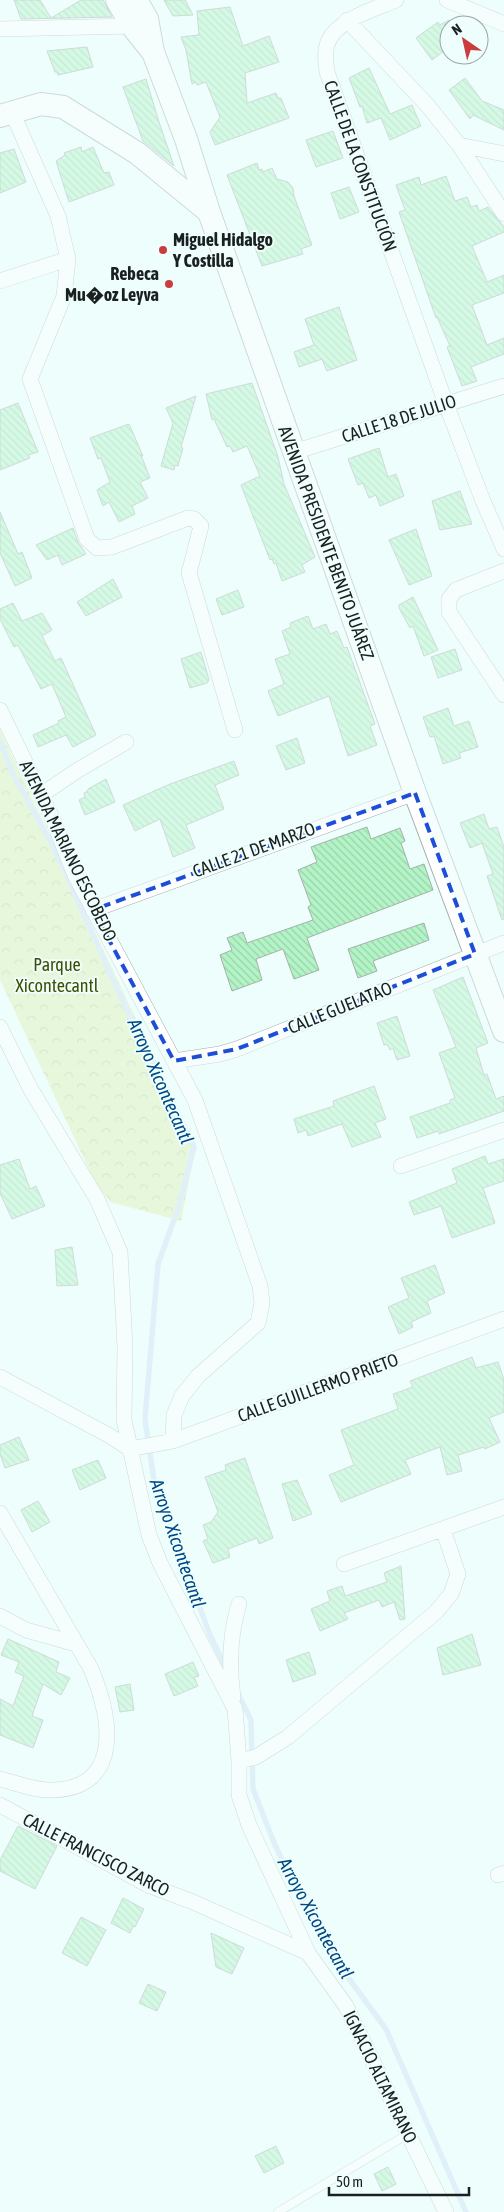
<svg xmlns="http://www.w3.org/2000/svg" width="504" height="2212" font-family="'Asap Condensed',sans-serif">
  <defs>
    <pattern id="park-crowns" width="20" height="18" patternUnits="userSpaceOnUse" patternTransform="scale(1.25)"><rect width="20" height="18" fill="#def0b4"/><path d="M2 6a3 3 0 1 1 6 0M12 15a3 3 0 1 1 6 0" fill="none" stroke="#bece9a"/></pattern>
    <pattern id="building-back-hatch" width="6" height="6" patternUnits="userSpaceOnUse" patternTransform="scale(1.25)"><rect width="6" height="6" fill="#b3f4c7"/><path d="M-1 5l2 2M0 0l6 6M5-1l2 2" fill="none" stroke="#99d1aa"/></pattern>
  </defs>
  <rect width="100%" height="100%" fill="#eefefc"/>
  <path fill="url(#park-crowns)" d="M0 730 196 1146 181 1221 110 1202 94 1180 0 980Z"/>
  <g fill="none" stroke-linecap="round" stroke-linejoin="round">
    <path stroke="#cee1f7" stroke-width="5.5" d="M0 742 14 776 55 850 119 993 194 1147 179 1206 158 1264 145 1419 155 1487 210 1635 226 1668
      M237 1692 251 1720 253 1789 275 1845 309 1916 333 1957 386 2029 466 2212"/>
  </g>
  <path fill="url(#building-back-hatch)" stroke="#a6b1a9" d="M14 0H40L51 18 81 0H103L112 17 21 19Z
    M164 0H185L193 15 173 16Z
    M230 7 243 46 269 36 279 62 245 73 247 103 276 93 278 98H281L289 118 215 145 210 132 220 117 206 82 197 85 196 82 192 84 186 50 181 37 199 35 197 11Z
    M449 20V47L432 60 416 38 438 22 440 25Z
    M87 47 93 67 58 75 57 72H55L47 51Z
    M369 68 390 114 412 105 421 126 390 140 381 118 367 123 362 106 360 107 349 78Z
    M465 78 482 101 504 110V130L473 115 470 119 449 90Z
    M146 79 159 122 174 166 143 141 123 87Z
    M333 131 343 158 316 167 306 140Z
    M81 147 82 152 93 147 104 173 109 172 114 185 69 202 56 161 65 155 64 153Z
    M14 149 26 182 0 193V153Z
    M257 163 259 170 262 169 263 172 272 168 277 179 288 182 293 188 294 196 312 245 301 249 303 254 262 266 227 175Z
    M446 176 455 201 467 197 471 207 477 205 479 211 488 207 504 227V232L472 246 487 282 504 275V293L472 305 487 345 504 338V354L471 367 477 381 462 386 447 347 450 346 437 317 436 318 399 212 405 210 396 185 419 177 421 185Z
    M349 187 359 212 340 219 331 193Z
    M339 307 357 360 327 371 322 359 299 367 294 352 314 345 305 319Z
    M252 383 278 457 284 484 315 557 302 565 305 572 282 581 276 563 274 564 272 559 270 560 241 485 260 476 247 446 233 452 230 446 227 447 214 419 212 420 206 394Z
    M196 396 181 447 183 448 178 466 175 465 174 470 161 466 173 423 166 408Z
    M18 403 38 452 28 455 30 458 0 470V410Z
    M129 424 143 456 141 455 150 478 140 482 148 498 132 506 135 514 119 522 109 502 103 506 97 490 110 482 101 458 98 459 90 438Z
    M379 448 388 477 396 474 404 496 380 506 376 495 369 498 363 483 358 485 348 459Z
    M460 491 472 524 440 530 432 501Z
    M0 512 18 554 22 552 32 578 15 586 0 553Z
    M73 528 78 542 86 554 62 565 58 555 47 560 36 545Z
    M416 529 432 576 409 585 389 540Z
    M113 579 122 597 86 616 77 602Z
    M238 590 244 607 222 615 216 599Z
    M413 597 438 650 424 656 413 626 410 628 399 608V605Z
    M13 603 22 621 42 613 52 630 42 636 55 661 61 658 96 735 73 747 66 735 38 747 33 735 59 723 58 721 66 717 52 684 41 689 18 645 14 647 0 619V609Z
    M308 616 313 629 326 624 330 634 337 631 344 648 347 647 375 724 370 726 377 745 348 756 329 696 278 716 268 691 284 684 275 659 290 654 282 631 291 627 290 623Z
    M455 649 462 670 438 678 431 657Z
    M201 652 209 680 207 683 190 688 181 659Z
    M448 708 454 726 469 721 478 747 459 753 461 758 443 764 434 736 430 737 423 717Z
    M297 738 305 763 286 770 276 746Z
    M234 761 239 775 215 785 224 809 186 825 195 848 173 857 160 819 135 831 123 805 170 784Z
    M106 779 115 802 85 815 79 800 85 797 84 793 88 791V789Z
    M484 814 489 829 497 827 504 847V919L502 920 487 876 493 874 482 843 470 848 460 823Z
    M367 827 371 839 400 828 405 841 401 843 410 869 424 864 433 890 307 938 319 970 294 979 283 949 256 959 262 980 232 991 220 955 232 950 227 938 243 932 247 943 313 920 308 907 311 905 298 870 317 862 311 847Z
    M424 923 429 940 373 961 377 971 358 978 348 949Z
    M463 977 488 1043 476 1048 484 1075 487 1074 496 1099 504 1096V1111L439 1134 438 1131 417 1138 410 1117 450 1103V1100L455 1098 439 1053 456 1047 433 990Z
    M397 1016 410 1056 397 1060 393 1048 390 1050 387 1044 384 1045 377 1023Z
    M374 1086 386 1119 375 1123 381 1137 352 1147 342 1124 308 1136 306 1130 298 1133 294 1119 334 1106 333 1101Z
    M485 1156 488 1164 504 1159V1181L483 1188 495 1223 452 1238 441 1206 414 1215 409 1202 457 1183 452 1169Z
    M19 1159 30 1189 36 1186 45 1206 12 1219 0 1193V1165Z
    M72 1247 78 1285 57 1286 55 1250Z
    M435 1265 445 1293 427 1301 431 1313 411 1322 413 1327 399 1334 388 1307 409 1298 401 1278Z
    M472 1357 476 1368 498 1362 504 1380V1412L489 1418 500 1442 485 1449 484 1447 458 1455 462 1471 447 1475 440 1447 405 1460 411 1474 341 1502 329 1475 354 1465 341 1430 398 1409 393 1394 413 1387 410 1381Z
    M19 1437 29 1460 5 1468 0 1454V1445Z
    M245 1458 273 1538 259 1544 257 1538 228 1549 230 1557 213 1563 203 1541 208 1539 203 1525 211 1522 218 1512 205 1477 226 1470 225 1465Z
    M98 1460 106 1478 80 1490 72 1470Z
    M297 1480 312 1514 293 1521 282 1484Z
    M38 1501 50 1522 32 1532 21 1510Z
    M401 1566 405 1619 400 1620 394 1602 382 1607 379 1600 344 1613 348 1619 320 1631 311 1609 330 1601 327 1591 342 1586 345 1596 387 1582 384 1573Z
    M472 1634 481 1665 443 1675 437 1648Z
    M8 1639 59 1662 56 1672 70 1678 61 1695 43 1684 32 1716 43 1720 33 1748 0 1735V1699L13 1706 24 1676 15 1672 19 1662 1 1655Z
    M309 1652 316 1674 293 1682 286 1660Z
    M193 1662 199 1676 194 1677 198 1686 174 1696 165 1674Z
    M130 1684 134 1710 120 1712 115 1687Z
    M18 1826 57 1846 35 1889 0 1871V1860Z
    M123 1898 144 1909 135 1927 133 1926 130 1933 111 1923Z
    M81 1917 106 1930 87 1966 62 1953Z
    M211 1933 244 1948 232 1974 216 1967Z
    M148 1984 166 1992 157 2011 139 2003Z
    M276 2146 284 2163 264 2173 255 2156Z
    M388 2167 396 2184 382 2191 374 2174Z"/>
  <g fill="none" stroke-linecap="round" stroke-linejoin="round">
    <g stroke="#a2b1af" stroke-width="9">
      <path id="lane" d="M278 2212 408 2134"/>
    </g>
    <g stroke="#a2b1af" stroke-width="16">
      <path id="street" d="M396 0C375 9 334 20 327 45 324 54 326 63 327 72L446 404 483 501 504 549
        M447 0 504 24
        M347 20 428 106 459 145 504 214
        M0 29 132 26 138 23
        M12 112 58 216 68 259 64 296 30 379 87 539 97 548 112 547 188 518 194 519 201 526 189 573 235 730
        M459 145 504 154
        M0 281 68 259
        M294 452 504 386
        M504 571 456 590 449 599V612L504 695
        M0 710 53 820 75 875 195 1100 260 1286 262 1303 258 1323 198 1376 182 1396 174 1415 173 1441
        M41 795 78 770 126 742
        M93 910 415 793
        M0 1027 30 1088 97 1199 120 1252 125 1347 124 1420 149 1535 160 1563 235 1709 239 1761V1795L249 1825 308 1953
        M174 1061 220 1054 237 1049 504 943
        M401 1166 504 1130
        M0 1377 110 1436 130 1449 173 1441 504 1319
        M0 1513 90 1667C111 1713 125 1789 52 1790 36 1791 16 1783 0 1779
        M344 1564 504 1507
        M0 1616 26 1630 76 1644
        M233 1698C229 1667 230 1633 239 1604
        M239 1761 256 1757 288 1737 436 1612 451 1594 458 1574 443 1529
        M0 1805 148 1885 193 1902 308 1953 346 2006 446 2212
        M498 1875 504 1873"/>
    </g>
    <g stroke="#a2b1af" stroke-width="24">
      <path id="secondary" d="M117 0 132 26 151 50
        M136 0 147 19 153 52 186 139 209 212 415 793 504 1031
        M0 116 41 104 63 107 137 153 209 212"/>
    </g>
    <use href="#lane" stroke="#fff" stroke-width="8"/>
    <use href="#street" stroke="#fff" stroke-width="15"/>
    <use href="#secondary" stroke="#fff" stroke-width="22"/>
  </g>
  <path d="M0 0H504V2212H0ZM415 793 475 954 237 1049 174 1061 93 910Z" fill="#eefefc" fill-opacity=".55" fill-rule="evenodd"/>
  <path fill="none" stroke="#1d4ed8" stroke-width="4" stroke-dasharray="10 6" stroke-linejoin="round" d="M415 793 475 954 237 1049 174 1061 93 910Z"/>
  <g fill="#cb3c3e" stroke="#eefefc" stroke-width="2">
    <circle cx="163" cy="250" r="5"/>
    <circle cx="169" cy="284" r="5"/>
  </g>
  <g text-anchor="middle" stroke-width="4" stroke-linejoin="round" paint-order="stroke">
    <g font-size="18" fill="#1a201f" stroke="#eefefc">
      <text transform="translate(360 166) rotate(70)" y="6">CALLE DE LA CONSTITUCIÓN</text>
      <text transform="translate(399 419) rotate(-18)" y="6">CALLE 18 DE JULIO</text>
      <text transform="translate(326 543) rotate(70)" y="6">AVENIDA PRESIDENTE BENITO JUÁREZ</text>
      <text transform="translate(254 850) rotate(-20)" y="6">CALLE 21 DE MARZO</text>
      <text transform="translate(68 851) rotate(64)" y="6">AVENIDA MARIANO ESCOBEDO</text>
      <text transform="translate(340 1008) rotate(-22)" y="6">CALLE GUELATAO</text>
      <text transform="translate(318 1388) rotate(-20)" y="6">CALLE GUILLERMO PRIETO</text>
      <text transform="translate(96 1855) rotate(27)" y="6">CALLE FRANCISCO ZARCO</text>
      <text transform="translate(380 2077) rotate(64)" y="6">IGNACIO ALTAMIRANO</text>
    </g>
    <g font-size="18" font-weight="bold" fill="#1a201f" stroke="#eefefc" text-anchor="start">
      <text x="173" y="246">Miguel Hidalgo<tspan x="173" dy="21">Y Costilla</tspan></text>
      <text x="159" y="280" text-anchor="end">Rebeca<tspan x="159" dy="21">Mu�oz Leyva</tspan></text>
    </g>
    <g font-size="18" fill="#404f01" stroke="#eefefc">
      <text x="57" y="971">Parque<tspan x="57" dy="21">Xicontecantl</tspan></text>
    </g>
    <g font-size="19" font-style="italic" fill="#004986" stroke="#eefefc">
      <text transform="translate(161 1081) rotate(66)" y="7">Arroyo Xicontecantl</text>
      <text transform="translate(178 1543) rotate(71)" y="7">Arroyo Xicontecantl</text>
      <text transform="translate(316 1918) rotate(61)" y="7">Arroyo Xicontecantl</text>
    </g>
  </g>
  <g transform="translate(464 40) rotate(326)"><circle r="24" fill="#eefefc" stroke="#99a5a4"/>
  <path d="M0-4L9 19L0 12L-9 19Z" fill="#cb3c3e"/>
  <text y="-8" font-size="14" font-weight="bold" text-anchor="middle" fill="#1a201f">N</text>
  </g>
  <path d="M329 2187v8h140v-8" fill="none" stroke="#1a201f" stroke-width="2.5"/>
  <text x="336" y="2187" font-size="15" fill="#1a201f" stroke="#eefefc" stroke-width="4" paint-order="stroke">50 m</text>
</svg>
